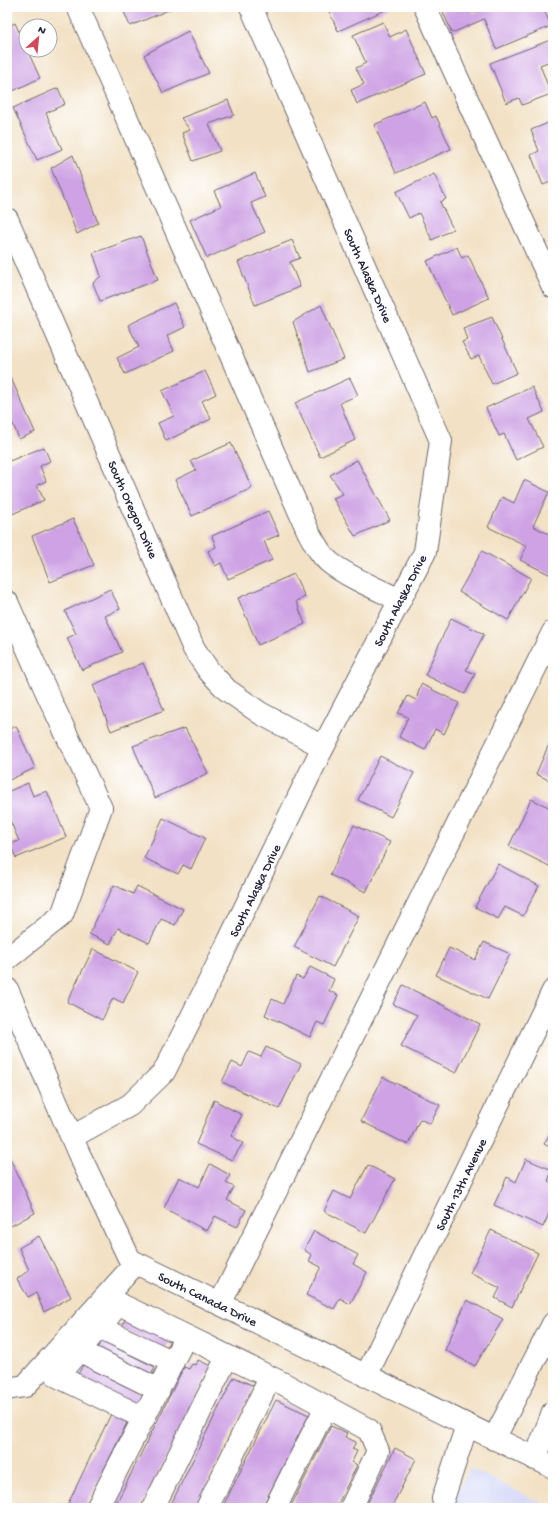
<svg xmlns="http://www.w3.org/2000/svg" width="560" height="1515" font-family="'Gochi Hand',sans-serif">
  <rect width="100%" height="100%" fill="#fff"/>
  <filter id="ink" filterUnits="userSpaceOnUse"><feTurbulence type="fractalNoise" baseFrequency=".025" numOctaves="2"/><feDisplacementMap in="SourceGraphic" scale="8" xChannelSelector="R" yChannelSelector="G"/><feConvolveMatrix kernelMatrix="1 2 1 2 8 2 1 2 1" color-interpolation-filters="sRGB"/></filter>
  <filter id="wash" filterUnits="userSpaceOnUse"><feTurbulence type="fractalNoise" baseFrequency=".012" numOctaves="4" result="noise"/><feDisplacementMap in="SourceGraphic" scale="16" xChannelSelector="R" yChannelSelector="G"/><feGaussianBlur stdDeviation="0.9" result="paint"/><feColorMatrix in="noise" values="0 0 0 0 0 0 0 0 0 0 0 0 0 0 0 0 0 1.4 0 .05"/><feComposite in="paint" operator="in"/></filter>
  <g filter="url(#wash)">
    <rect width="100%" height="100%" fill="#f2e1c4"/>
    <path fill="#d5d8f9" d="M470 1468 552 1508H449Z"/>
    <g id="blocks">
      <path fill="#cea2e4" d="M122 7H176L130 26Z
        M327 7H392L338 31Z
        M441 7H472L474 13 483 9 482 7H543L551 26 496 49 484 19 452 33Z
        M383 22 390 37 406 29 426 74 357 104 351 90 364 84 356 68 366 63 353 35Z
        M15 23 40 78 13 91 7 81V27Z
        M188 31 209 73 163 93 144 55Z
        M553 39V60L540 65 551 94 522 105 519 98 506 103 490 63Z
        M58 88 65 104 46 113 62 149 37 160 13 108Z
        M228 100 234 115 209 124 220 151 193 161 182 133 190 130 181 118Z
        M425 102 432 118 436 116 451 149 396 173 374 125Z
        M553 121V181L543 185 531 155 539 151 531 130Z
        M73 155 98 223 77 234 51 168Z
        M255 173 265 197 251 203 265 232 207 258 190 220 221 206 214 191Z
        M434 174 446 199 440 202 453 229 432 240 419 213 409 218 396 192Z
        M141 236 158 280 100 301 93 283 101 276 93 253Z
        M292 240 300 258 290 262 300 287 255 305 238 262Z
        M457 247 462 258 468 255 489 298 452 315 427 261Z
        M174 303 185 327 167 336 174 351 125 374 117 358 139 347 128 325Z
        M321 305 344 359 310 372 293 322Z
        M492 317 517 373 492 384 479 356 471 359 462 342 467 340 463 328Z
        M205 371 216 394 202 401 211 419 166 441 158 423 174 416 162 391Z
        M11 378 35 432 19 439 13 424 7 427V379Z
        M350 378 358 395 340 403 355 440 320 457 295 403Z
        M532 387 544 412 529 419 543 447 516 460 504 434 499 436 486 408Z
        M231 443 252 488 192 516 175 480 196 470 191 461Z
        M44 447 50 461 40 466 46 481 37 485 44 500 10 515 7 507V462Z
        M357 460 390 520 355 536 333 498 343 494 330 475Z
        M524 480 549 492 533 526 553 536V576L520 560 527 546 488 527 502 497 514 503Z
        M268 511 279 535 264 541 272 560 228 579 221 563 215 566 208 551 216 547 212 536Z
        M73 519 94 565 50 582 32 536Z
        M482 551 531 578 508 620 459 592Z
        M294 574 305 597 296 601 305 624 258 645 238 598Z
        M110 589 120 609 105 616 122 652 82 670 67 638 76 634 65 611Z
        M451 618 484 634 466 670 475 674 465 694 425 675Z
        M143 663 164 710 111 731 93 685Z
        M421 684 459 703 444 734 435 729 425 750 399 737 408 717 398 713 408 696 416 700Z
        M16 726 35 768 7 781V730Z
        M185 728 208 773 155 798 133 746Z
        M553 735V782L536 774Z
        M380 756 414 773 391 817 358 800Z
        M28 783 33 796 47 791 66 837 16 858 10 844 19 841 9 818 7 819V792Z
        M531 799 553 809V858L549 866 509 846Z
        M163 818 205 838 191 869 183 865 178 874 144 858Z
        M354 825 390 842 366 892 330 875Z
        M498 864 539 886 523 916 505 907 498 919 475 907Z
        M114 885 133 894 137 886 183 909 175 925 161 919 149 943 118 928 110 944 89 934Z
        M320 896 359 916 333 967 294 947Z
        M484 942 510 954 488 999 436 975 449 948 475 960Z
        M93 949 138 972 123 1003 113 998 102 1020 67 1002Z
        M310 967 334 979 329 991 338 995 324 1025 317 1022 310 1037 265 1015 272 999 283 1004 296 976 303 979Z
        M403 985 480 1024 456 1073 401 1046 417 1015 393 1004Z
        M266 1047 301 1064 279 1109 222 1082 232 1062 242 1067 249 1052 261 1057Z
        M383 1077 440 1105 430 1124 420 1119 408 1145 361 1121Z
        M214 1100 242 1115 231 1136 243 1143 232 1160 196 1144Z
        M553 1128V1149L544 1144Z
        M526 1159 552 1170 548 1181 553 1184V1205L543 1227 494 1205 507 1177 516 1182Z
        M11 1160 35 1213 7 1228V1162Z
        M210 1164 230 1175 226 1183 234 1187 227 1200 246 1210 237 1227 215 1216 207 1231 164 1208 179 1177 199 1187Z
        M368 1165 395 1179 366 1233 324 1211 334 1191 350 1199Z
        M491 1230 538 1253 512 1307 495 1298 500 1288 470 1273Z
        M314 1231 358 1255 353 1264 367 1272 350 1304 340 1298 334 1309 306 1295 321 1267 309 1261 312 1255 304 1250Z
        M39 1236 71 1297 44 1312 36 1293 28 1297 17 1279 29 1270 19 1248Z
        M467 1300 503 1319 475 1366 445 1350Z
        M126 1317 171 1338 165 1350 121 1329Z
        M102 1341 155 1367 150 1377 97 1350Z
        M198 1360 211 1366 141 1508H114L184 1367 189 1369 192 1364 196 1365Z
        M83 1365 144 1395 138 1406 77 1376Z
        M234 1377 254 1386 195 1508H169Z
        M276 1400 309 1415 262 1508H222Z
        M111 1414 127 1423 85 1508H66Z
        M331 1426 347 1433 345 1437 356 1442 352 1449 357 1451 352 1462 357 1465 336 1508H290Z
        M395 1448 416 1459 391 1508H365Z"/>
    </g>
  </g>
  <g filter="url(#ink)">
    <use href="#blocks" fill-opacity="0" stroke="#6b656b" stroke-width="1"/>
    <g fill="none" stroke-linecap="round" stroke-linejoin="round">
      <g stroke="#6b656b" stroke-width="24">
        <path id="minor" d="M78 7 308 531C314 542 320 554 329 562 346 576 379 590 400 600
          M425 7 553 287
          M7 219 194 649 209 671 227 690 260 713 323 747
          M7 602 47 693 101 808 62 915 7 959
          M7 989 79 1154 130 1260 553 1467
          M72 1137 130 1105 164 1072 209 982 317 759 425 552 441 441 251 7
          M220 1304 553 632
          M99 1327 173 1362
          M78 1350 159 1390
          M366 1376 553 991
          M7 1389 25 1386 136 1263
          M144 1418 57 1376 119 1304 186 1336
          M494 1439 553 1324
          M535 1459 553 1412
          M443 1499 467 1425
          M97 1508 186 1336 284 1384 369 1430 378 1451 351 1508
          M153 1508 227 1357
          M207 1508 270 1378
          M275 1508 326 1407"/>
      </g>
      <use href="#minor" stroke="#fff" stroke-width="22"/>
    </g>
  </g>
  <g text-anchor="middle" stroke-width="3.5" stroke-linejoin="round" paint-order="stroke">
    <g font-size="13" fill="#22223b" stroke="#fff">
      <text transform="translate(369 275) rotate(66)" y="5">South Alaska Drive</text>
      <text transform="translate(134 509) rotate(66)" y="5">South Oregon Drive</text>
      <text transform="translate(399 600) rotate(-63)" y="5">South Alaska Drive</text>
      <text transform="translate(254 890) rotate(-64)" y="5">South Alaska Drive</text>
      <text transform="translate(460 1184) rotate(-64)" y="5">South 13th Avenue</text>
      <text transform="translate(208 1298) rotate(26)" y="5">South Canada Drive</text>
    </g>
  </g>
  <rect width="560" height="1515" fill="none" stroke="#fff" stroke-width="24"/>
  <g transform="translate(38 38) rotate(27)"><circle r="19" fill="#ffffff" stroke="#a7a7b1"/>
  <path d="M0-3L7 15L0 10L-7 15Z" fill="#d1495b"/>
  <text y="-6" font-size="11" font-weight="bold" text-anchor="middle" fill="#22223b">N</text>
  </g>
</svg>
